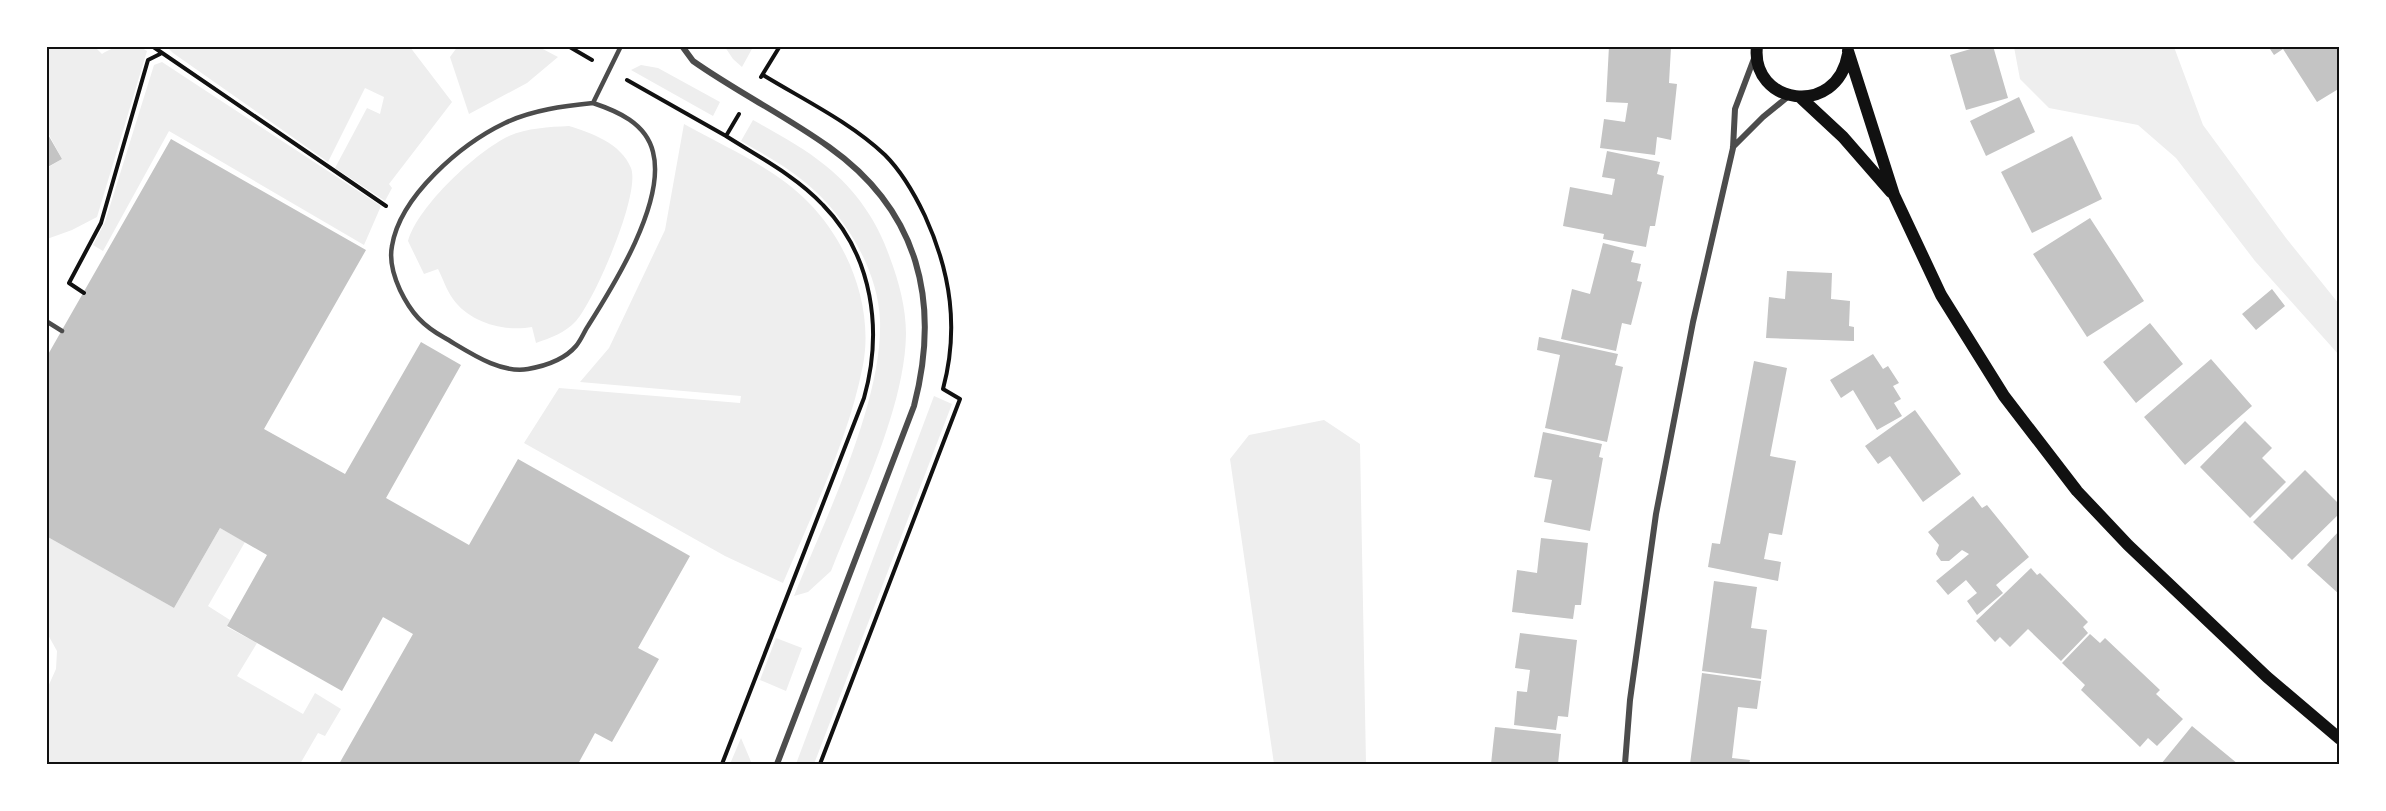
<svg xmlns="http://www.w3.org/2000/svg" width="2386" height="811" font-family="Figtree,sans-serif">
  <rect width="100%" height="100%" fill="#fff"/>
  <path fill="#eee" d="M458 46 539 47 558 57 527 83 469 114 450 57Z
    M46 47H95L102 54C113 46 134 41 147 51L97 217 72 230 47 239V168L62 159 47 131Z
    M167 47H410L452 102 389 184 392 188 385 201 335 168 367 108 380 114 384 97 365 88 328 162 173 53Z
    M725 47V46L753 47 742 67 733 59Z
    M2014 47H2174L2203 125 2286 238 2339 304V355L2255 261 2176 158 2138 125 2049 108 2020 79Z
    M162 62 381 206 364 245 169 131 103 251 93 245 105 222 154 65Z
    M641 65 658 68 720 102 713 116 631 70Z
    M753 120C778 134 804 148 826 166 856 190 878 222 890 258 899 282 906 308 906 334 905 408 858 502 831 571L808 592 794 596C825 519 883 402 880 320 878 269 844 214 806 183 786 166 763 154 741 141Z
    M684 124C725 147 775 168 808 202 848 242 874 307 863 365 849 438 812 514 783 583L725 556 524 443 559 388 740 403 741 396 580 382 609 348 665 230Z
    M569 126C591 133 621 143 631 168 641 194 594 301 576 321 565 333 550 338 536 343L532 327C505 332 470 323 453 299 447 291 443 279 438 269L424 274 408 241C418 206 477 151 509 136 527 128 549 127 569 126Z
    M934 396 952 404 814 764H796Z
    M1324 420 1360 444 1366 764H1274L1230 459 1249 435Z
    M220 528 245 542 208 606 230 620 227 627 257 643 237 676 303 714 315 693 341 709 325 736 318 733 300 764H47V689L56 669 57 651 47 633 46 536 174 608Z
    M776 638 802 648 786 691 760 680Z
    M741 738 752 764H730Z"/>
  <path fill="#c4c4c4" d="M1609 46 1671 47 1669 83 1677 84 1671 140 1657 137 1655 155 1600 148 1604 119 1625 122 1628 103 1606 102Z
    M1981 46H1993L2008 98 1966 110 1950 55Z
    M2268 46H2340V88L2317 102 2283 49 2274 55Z
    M2019 97 2035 132 1986 156 1970 121Z
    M46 131 62 159 46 168Z
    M2072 136 2102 199 2032 233 2001 172Z
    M171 139 366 250 264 429 345 474 421 342 461 365 386 498 469 545 518 459 690 556 638 648 659 659 612 742 595 733 578 764H339L413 634 383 617 342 691 227 626 267 555 220 528 174 608 46 536V358Z
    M1607 151 1660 162 1657 174 1664 176 1655 226H1650L1646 247 1603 239 1604 234 1563 226 1570 187 1612 195 1615 179 1602 177Z
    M2090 218 2144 301 2087 337 2033 254Z
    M1603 243 1634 251 1631 262 1641 264 1637 281 1642 282 1631 325 1622 323 1616 351 1561 339 1572 289 1590 294Z
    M1787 271 1832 273 1831 299 1850 301 1849 326 1854 327V341L1766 338 1769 297 1785 299Z
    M2272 289 2285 306 2256 330 2242 314Z
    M2150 323 2183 364 2136 403 2103 362Z
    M1539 337 1618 354 1615 365 1623 367 1607 442 1545 428 1560 355 1537 350Z
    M1873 354 1883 369 1888 366 1899 383 1893 386 1901 399 1894 403 1902 416 1877 430 1853 390 1841 398 1830 380Z
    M2211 359 2252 406 2185 465 2144 417Z
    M1754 361 1787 368 1770 456 1796 461 1782 535 1769 533 1764 559 1781 562 1778 581 1708 567 1712 543 1720 544Z
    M1915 410 1961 474 1923 502 1890 456 1878 464 1865 446Z
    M2245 421 2272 448 2262 458 2286 482 2250 518 2200 467Z
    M1543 432 1602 444 1599 457 1603 458 1590 531 1544 522 1552 480 1534 477Z
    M2305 470 2340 505V513L2292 560 2253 522Z
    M1973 496 1982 508 1987 505 2029 557 1996 585 2003 593 1977 615 1967 601 1977 593 1966 580 1948 595 1936 581 1969 554 1962 550 1949 561H1941L1936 554 1939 545 1928 532Z
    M2340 530V595L2307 565Z
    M1541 538 1588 543 1581 605H1575L1573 619 1512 612 1517 570 1537 573Z
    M2031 568 2037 575 2040 573 2088 622 2083 627 2088 633 2061 661 2028 629 2010 647 2000 637 1995 642 1976 621Z
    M1714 581 1757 587 1751 628 1767 630 1761 679 1702 671Z
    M1520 633 1577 640 1568 717 1558 716 1556 730 1514 725 1517 691 1527 692 1530 670 1515 668Z
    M2090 634 2100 643 2105 638 2160 690 2156 694 2183 719 2157 746 2148 738 2140 747 2081 690 2085 685 2062 663Z
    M1702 673 1761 681 1757 709 1738 707 1732 758 1750 760 1749 764H1690Z
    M2192 726 2221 750 2238 764H2161Z
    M1495 727 1561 734 1558 764H1491Z"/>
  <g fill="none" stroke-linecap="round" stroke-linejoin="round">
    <path stroke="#111" stroke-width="4" d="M152 46 386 206
      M568 46 592 60
      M763 75C804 100 850 122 885 155 902 172 915 195 925 216 951 273 959 329 943 389L960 399 820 764
      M761 77 780 46
      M627 80 726 136 739 114
      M84 293 69 283 101 223 148 60 160 54
      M722 764 864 398C883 331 873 256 823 205 796 176 759 157 726 136"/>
    <path stroke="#4c4c4c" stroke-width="4.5" d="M593 103C617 111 646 123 653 152 666 202 614 285 588 326 584 332 581 340 576 346 565 359 545 366 528 369 500 374 469 352 445 338 423 326 411 313 400 290 394 277 389 261 392 246 400 196 461 144 505 123 532 110 564 106 593 103Z
      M593 103 621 46
      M46 321 62 331"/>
    <path stroke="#4c4c4c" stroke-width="6" d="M682 46 693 61C737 92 786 116 829 147 919 211 941 302 914 406L777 764
      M1733 147 1763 117 1790 95
      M1625 764 1630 700 1656 514 1693 322 1733 148 1735 109 1755 56"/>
    <path stroke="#111" stroke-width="12" d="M1757 46C1750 105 1837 118 1848 54
      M1848 51 1894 195 1941 295 2004 396 2077 491 2128 545 2267 677 2340 739
      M1800 97 1843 137 1891 192"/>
  </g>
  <rect width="2386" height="811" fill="none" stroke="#ffffff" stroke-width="96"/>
  <rect x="48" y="48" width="2290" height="715" fill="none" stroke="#111" stroke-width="2"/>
</svg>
